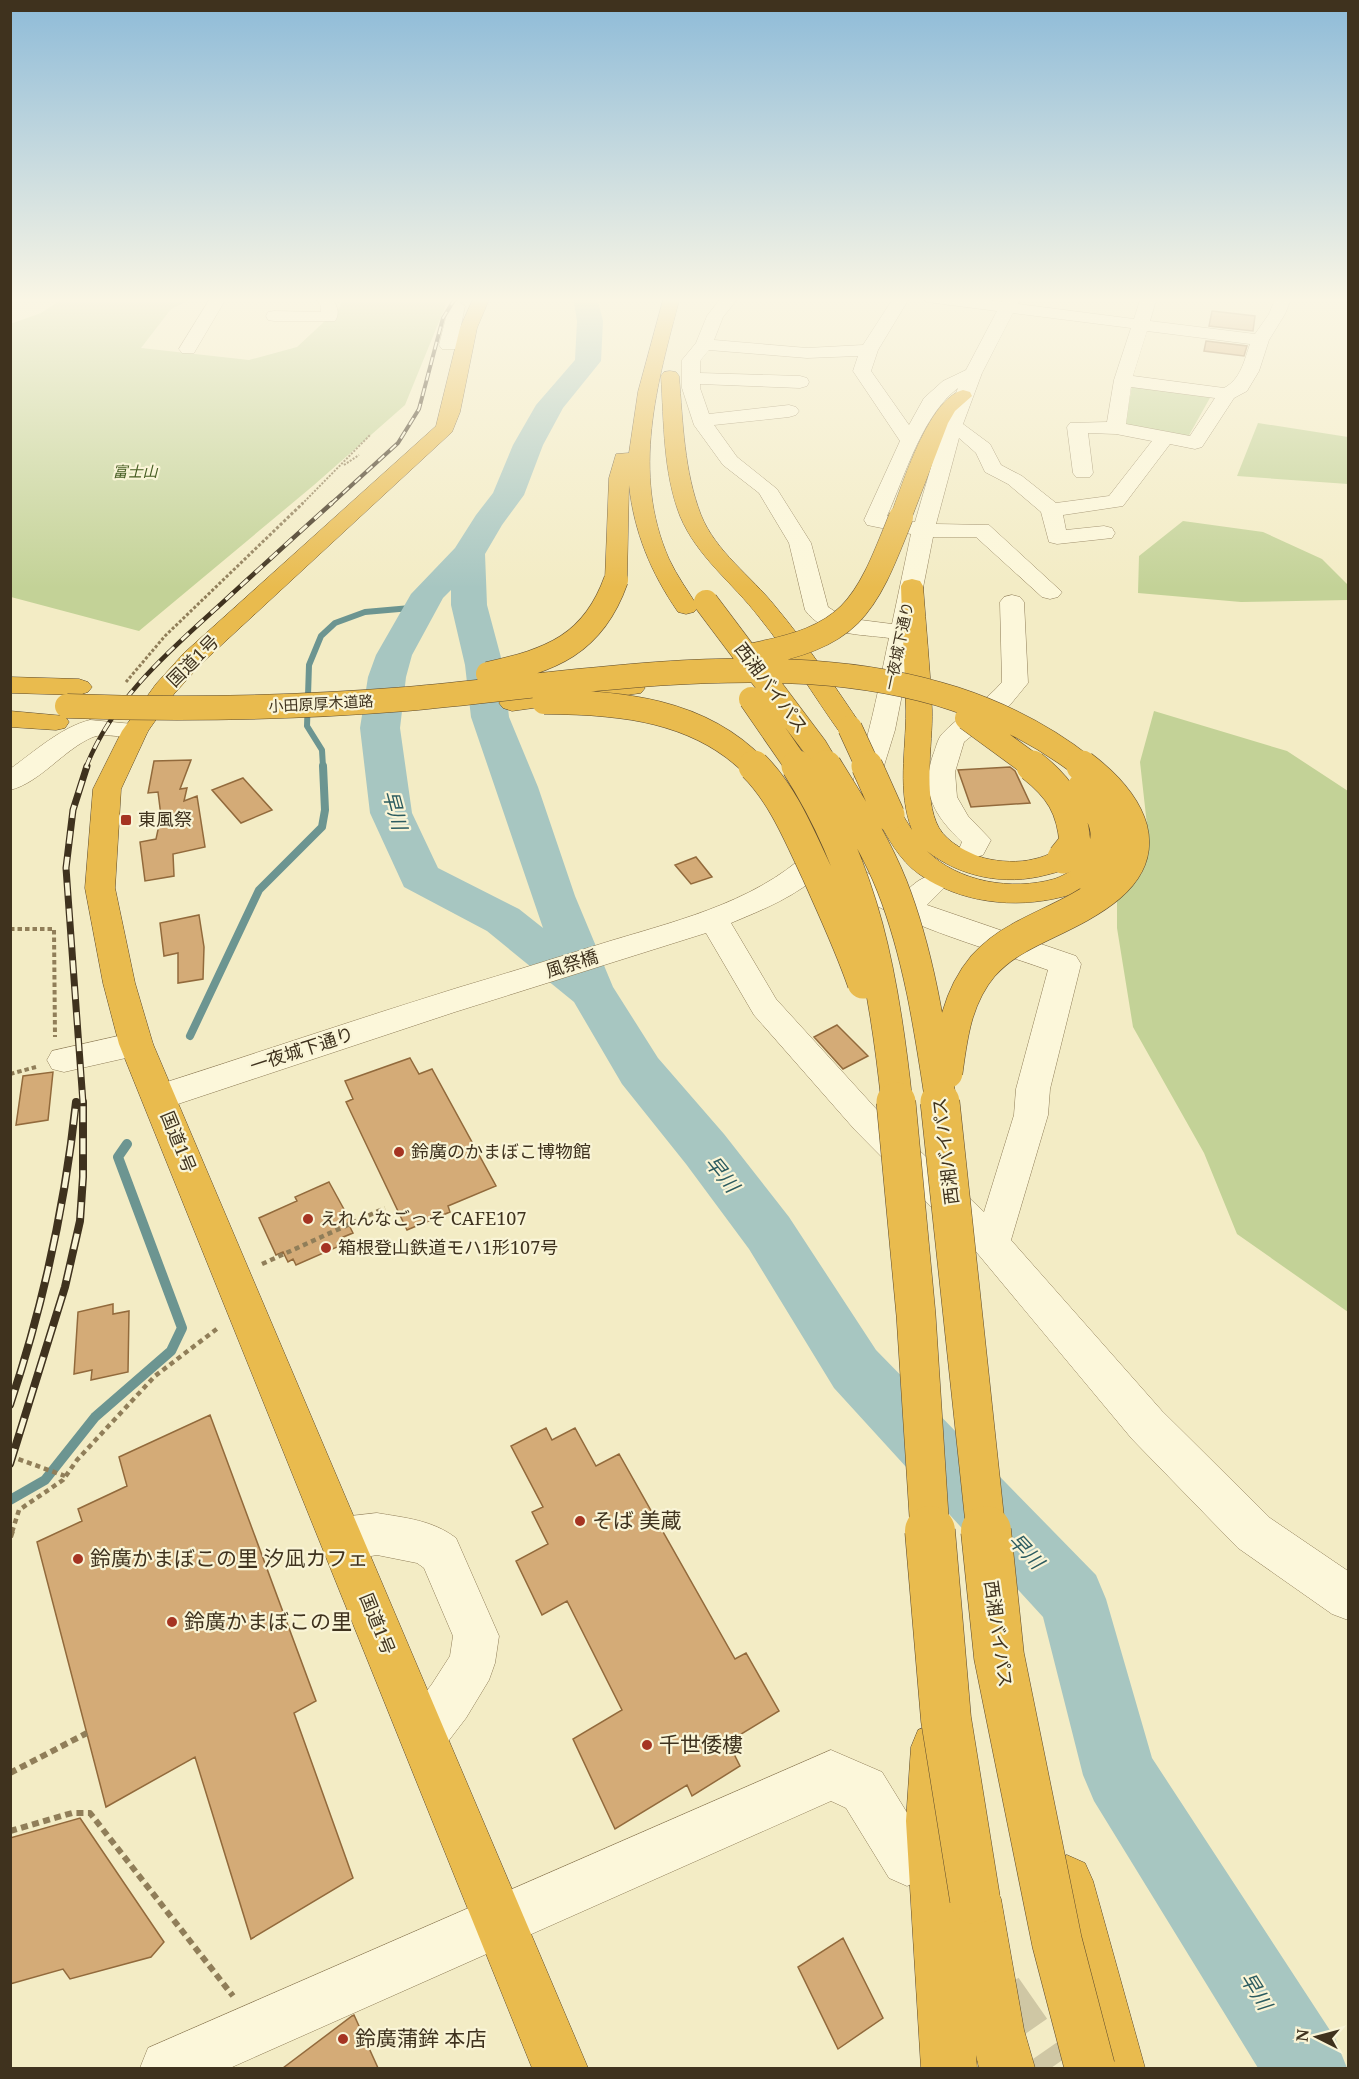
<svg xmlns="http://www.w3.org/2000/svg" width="1359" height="2079" font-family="'Noto Serif','Noto Sans JP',serif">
  <rect width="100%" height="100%" fill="#f3ecc5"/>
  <path fill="#c3d297" d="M65 297H190L188 301 171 309 141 348 249 360 297 347 340 307 343 297H449L405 405 314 485 139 631 11 597 10 324 41 313Z
    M1132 385 1211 396 1188 437 1125 426Z
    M1258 423 1348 437V484L1237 476Z
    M1183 521 1263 532 1322 559 1348 585V600L1241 602 1138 593 1139 556Z
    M1154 711 1287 751 1348 791V1312L1237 1234 1204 1153 1133 1027 1117 928V901L1142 873 1149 843 1140 762Z"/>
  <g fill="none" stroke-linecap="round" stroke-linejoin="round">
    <path stroke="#6c9591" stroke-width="6" d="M323 767 322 750 307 726 309 665 321 636 335 623 365 612 422 607"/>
    <path stroke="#6c9591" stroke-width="8" d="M190 1036 259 890 322 827 325 810 323 766"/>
    <path stroke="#6c9591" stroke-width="10" d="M10 1500 45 1480 95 1417 171 1351 182 1328 118 1157 127 1144"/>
    <path fill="#a7c6c1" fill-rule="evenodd" d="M573 297H597L603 321 601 361 563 408 543 445 524 495 502 525 485 554 487 605 503 665 509 717 538 787 575 896 613 987 658 1058 724 1134 789 1217 876 1350 1096 1575 1106 1599 1152 1758 1335 2038 1347 2068H1258L1094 1801 1083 1775 1043 1617 834 1388 749 1249 686 1164 622 1084 574 1002 487 931 404 887 370 813 360 728 368 677 376 655 411 594 455 548 476 515 493 493 513 445 536 405 575 360 577 321ZM451 590V605L465 665 471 717 543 928 519 909 438 868 412 813 400 728 406 677 412 655 443 598Z"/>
  </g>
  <path fill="#d4ab77" stroke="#926a3c" stroke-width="1.5" d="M1212 311 1255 316 1253 331 1209 326Z
    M1206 341 1247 346 1244 356 1204 351Z
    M191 760 180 789 187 788 184 801 197 796 205 847 173 854 174 876 145 881 140 842 156 839 161 816 158 792 148 793 154 761Z
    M1010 767 1015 771 1030 803 971 807 958 770Z
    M243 778 272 810 241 823 212 790Z
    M696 857 712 877 691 884 675 865Z
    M199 915 204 947 203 979 178 983V953L164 956 160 923Z
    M837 1025 868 1056 843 1069 814 1037Z
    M410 1058 419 1074 432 1069 496 1186 448 1206 450 1212 407 1230 346 1102 353 1099 345 1081Z
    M53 1072 48 1120 16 1125 23 1076Z
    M329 1182 351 1222 348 1223 353 1233 341 1238 344 1244 296 1265 293 1259 288 1262 283 1252 276 1255 259 1218 297 1201 295 1197Z
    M113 1304V1314L129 1311 128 1372 91 1380 92 1370 74 1374 78 1312Z
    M210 1415 316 1701 294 1713 353 1878 251 1939 195 1757 106 1807 37 1542 82 1521 78 1509 127 1486 119 1457Z
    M546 1428 552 1440 575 1428 596 1466 619 1454 735 1659 746 1653 779 1711 728 1742 740 1766 692 1796 687 1785 615 1829 573 1739 622 1710 567 1601 542 1615 516 1561 548 1544 532 1512 543 1507 511 1446Z
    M80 1818 164 1942 151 1957 70 1979 63 1969 10 1984V1838Z
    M843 1938 883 2018 838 2049 798 1967Z
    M354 2015 378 2068H283L352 2016Z"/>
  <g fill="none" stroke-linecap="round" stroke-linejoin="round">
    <path stroke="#cfc7a4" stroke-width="50" stroke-dasharray="50 25" stroke-linecap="butt" d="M998 1992 1051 2068"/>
    <g stroke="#907e59" stroke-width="1">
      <path id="minor" d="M211 297H227L194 353H182L179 349Z
        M314 297H331C336 304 341 312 335 321H274L268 320 266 316 268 312 274 311 321 312V306Z
        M722 297H739L723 317 714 340 807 348 863 345 894 297H910L878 350 871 371 909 425 924 398 943 381 966 370 997 311 927 302 919 297H968L1002 302 1005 297H1021L1018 304 1134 319 1141 297H1157L1150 321 1255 334 1269 314 1276 297H1292L1285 314 1269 340 1259 371 1247 391 1234 398 1202 447 1195 449 1170 444 1123 506 1063 515 1066 530 1104 526 1112 528 1115 533 1112 538 1057 544 1049 542 1041 512 1008 484 985 472 976 453 959 438 936 524 989 525 1062 592 1058 597 1050 599 1042 597 976 537H933L895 730 871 808 836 857 844 859 903 894C916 882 925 872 943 877L948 884 927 905 1076 956 1081 964 1050 1089 1048 1115 1011 1240 1162 1411 1270 1518 1348 1571V1620L1332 1614 1238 1548 1132 1439 978 1254 855 1130 754 1015 706 933 455 1012 160 1110 148 1106 143 1097 148 1088C251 1055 354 1020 457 988 508 973 559 957 610 941 683 919 766 899 819 841 861 796 876 698 889 638 861 634 823 636 805 610L789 543 759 493 723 465 694 425 682 388V360L696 343 707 316ZM1013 313 1131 328 1114 380 1107 422 1070 423 1067 427 1073 473 1076 477H1090L1093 473 1088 433 1116 434 1152 441 1109 496 1056 503 1022 476 1001 465 990 444 963 424 982 373ZM1147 331 1250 344C1244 361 1241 379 1224 388L1133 376ZM709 350 807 358 858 356 853 371 900 441 864 520 867 525 911 534 892 624 845 618 828 607 811 543 777 489 737 457 714 425 789 417 796 415 799 411 796 407 789 405 709 414 700 388V384L800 388 807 386 809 382 807 378 800 376 700 373V361ZM1131 387 1215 398 1190 436 1126 424ZM958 388 943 426 915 522 887 516C905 476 922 415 958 388ZM823 871C875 918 981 946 1048 970L1016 1089 1014 1115 984 1212 879 1112 776 999 731 923C762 910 798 896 823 871Z
        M457 301 465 306 458 340 470 341 473 345 470 349H442L439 345 449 306Z
        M1012 595 1020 597 1024 602 1028 683 1010 705 964 742 955 772 957 797 968 816 991 840 983 855 973 858 963 855 959 849 962 842C935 816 920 793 933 755 936 748 937 740 942 734 960 714 985 703 1002 682L1000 602 1004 597Z
        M90 720 144 725 148 731 144 737C129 740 106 732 93 737 64 749 40 783 10 790V769C34 752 61 727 90 720Z
        M136 1032 148 1035 153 1044 148 1053 64 1072 52 1069 47 1060 52 1051Z
        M377 1513C406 1518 432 1520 456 1538L499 1636 495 1663 489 1680 466 1718 440 1752 423 1759 406 1752 399 1735 406 1718 432 1684 450 1656 453 1636 424 1568 417 1563 377 1555 342 1561 326 1554 320 1539 326 1524 342 1517Z
        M831 1750 882 1772 925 1842 933 1860 925 1878 907 1886 889 1878 846 1808 831 1801 230 2068H140L148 2048Z"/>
    </g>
    <g stroke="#5e4b2d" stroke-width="1">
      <path id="highway" d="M474 297H490L477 328 460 412 452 432 202 663 174 694 148 731 121 789 115 888 135 983 153 1044 588 2068H532L119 1044 103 983 85 888 93 789 122 731 156 684 184 653 436 426 460 328Z
        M664 297H680C657 384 631 473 669 559 677 576 688 591 698 607L694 612 686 614 678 612C651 573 634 532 629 485L627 580 624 585 616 587 608 585 605 580 609 478 616 454 629 453 638 392Z
        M670 371 676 372 679 376C683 423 684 471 701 515 716 552 751 576 775 606 807 644 835 687 863 728L859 734 850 736 841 734C813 695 789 654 759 617 733 583 697 557 680 516 663 472 664 423 661 376L664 372Z
        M963 390 970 392 972 396 955 411 948 423 912 517 909 522 901 523 893 522 890 517C903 484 928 399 963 390Z
        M912 579 920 581 923 586C926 627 930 668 932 710 933 744 922 797 939 828 948 843 968 853 984 858 1000 862 1019 863 1034 859 1050 856 1057 847 1073 851L1077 858C1071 869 1058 872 1046 875 1005 886 960 877 927 851 958 882 1012 891 1054 879 1070 874 1078 862 1096 867L1101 874C1092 888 1077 893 1062 897 1014 909 960 903 919 874 899 860 887 836 875 815L879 809 889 806 899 809 912 830C897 791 906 751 906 711 905 669 902 628 901 586L904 581Z
        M10 677 79 679 88 682 92 687 88 692 79 695 10 693Z
        M632 680 641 683 645 688 641 693 512 711 503 708 499 703 503 698 512 695Z
        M10 711 65 716 69 722 65 728 56 730 10 727Z
        M935 1723 952 1730 959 1747 956 1821 961 1879 975 1873 993 1881 1001 1899 1024 2030 1035 2068H979L976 2055 977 2068H921L906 1821 911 1747 918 1730Z
        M1067 1855 1085 1863 1093 1881 1145 2068H1089L1041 1881 1049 1863Z"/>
    </g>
    <path stroke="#907e59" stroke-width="2" stroke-dasharray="2 1.5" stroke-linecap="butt" d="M344 465 359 455
      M302 504 370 435"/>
    <path stroke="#907e59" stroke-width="3" stroke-dasharray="3 2" stroke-linecap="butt" d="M126 682 165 636 303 503"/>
    <path stroke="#907e59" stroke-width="4" stroke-dasharray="4.5 3" stroke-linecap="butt" d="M10 929H54L55 1037
      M10 1074 36 1067"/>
    <path stroke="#907e59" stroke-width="4.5" stroke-dasharray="5 4" stroke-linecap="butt" d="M262 1264 385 1208
      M10 1456 65 1476
      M12 1532 19 1510 63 1480 77 1460 155 1376 218 1328"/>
    <path stroke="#907e59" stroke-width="6" stroke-dasharray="7 4.5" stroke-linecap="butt" d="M10 1537 12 1531
      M10 1773 87 1733
      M10 1831 72 1813H90L233 1996"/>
    <use href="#minor" fill="#fcf7da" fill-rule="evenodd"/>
    <use href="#highway" fill="#e9bb4e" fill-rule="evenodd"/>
    <g stroke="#3f321e" stroke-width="4">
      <path id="rail-far3" d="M331 504 398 443 419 409 443 318 456 297"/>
    </g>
    <g stroke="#3f321e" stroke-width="4.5">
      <path id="rail-far2" d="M86 767C113 699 168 652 221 604 258 570 295 536 332 503"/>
    </g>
    <g stroke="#3f321e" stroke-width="7">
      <path id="rail-far1" d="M83 1103 66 868 73 810 87 766"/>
    </g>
    <g stroke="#3f321e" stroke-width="8">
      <path id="rail" d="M10 1405C43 1306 65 1206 76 1102
        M10 1464 65 1287 80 1221 83 1177V1102"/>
    </g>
    <use href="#rail-far3" stroke="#f9f4d6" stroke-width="2" stroke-dasharray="8" stroke-linecap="butt"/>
    <use href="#rail-far2" stroke="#f9f4d6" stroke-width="3" stroke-dasharray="10" stroke-linecap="butt"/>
    <use href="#rail-far1" stroke="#f9f4d6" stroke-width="4.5" stroke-dasharray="13" stroke-linecap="butt"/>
    <use href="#rail" stroke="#f9f4d6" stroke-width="5" stroke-dasharray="16" stroke-linecap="butt"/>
    <g stroke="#5e4b2d" stroke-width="25" stroke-linecap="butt">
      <path id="highway-bridge-far3" d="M706 602 815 747 827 767
        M747 656C852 637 864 611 901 517
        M488 674C551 660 593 645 616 580
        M751 699 798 767
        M544 702C620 702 700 710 755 767
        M67 706C180 710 293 708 406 699 625 680 895 619 1084 767
        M967 718 1034 767
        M850 728 868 767"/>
    </g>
    <g stroke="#5e4b2d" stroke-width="32" stroke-linecap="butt">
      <path id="highway-bridge-far2" d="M754 766C783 795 799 835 817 873 833 909 850 945 863 983
        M797 766C865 872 884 979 897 1103
        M826 766C850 805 875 843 892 886 919 955 930 1030 941 1103
        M867 766 889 815
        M1032 766C1060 788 1072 807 1075 843L1063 858
        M1083 788C1109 819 1117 843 1086 874
        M947 1073C952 1034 957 997 983 966 993 955 1006 945 1019 938 1058 915 1147 889 1132 829 1125 803 1103 782 1082 766"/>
    </g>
    <g stroke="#5e4b2d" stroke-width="40" stroke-linecap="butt">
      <path id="highway-bridge-far1" d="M896 1102 916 1315 930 1532
        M940 1102 986 1532"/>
    </g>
    <g stroke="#5e4b2d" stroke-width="51" stroke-linecap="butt">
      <path id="highway-bridge" d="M930 1531 946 1719 975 1899
        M986 1531 999 1656 1057 1942 1090 2068"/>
    </g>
    <use href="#highway-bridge-far3" stroke="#e9bb4e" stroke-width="24"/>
    <use href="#highway-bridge-far2" stroke="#e9bb4e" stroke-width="31"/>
    <use href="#highway-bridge-far1" stroke="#e9bb4e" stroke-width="39"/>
    <use href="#highway-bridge" stroke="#e9bb4e" stroke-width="50"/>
  </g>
  <linearGradient id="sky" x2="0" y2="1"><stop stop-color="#8ebbd8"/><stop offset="0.51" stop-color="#faf6e5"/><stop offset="1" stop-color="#faf6e5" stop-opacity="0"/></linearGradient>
  <rect width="1359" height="588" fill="url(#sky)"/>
  <g fill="#a53422" stroke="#f9f4d6" stroke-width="2">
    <rect x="120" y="814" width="12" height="12" rx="3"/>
    <circle cx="399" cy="1152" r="6"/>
    <circle cx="308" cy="1219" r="6"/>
    <circle cx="326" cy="1248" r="6"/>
    <circle cx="580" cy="1521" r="6"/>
    <circle cx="78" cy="1559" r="6"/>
    <circle cx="172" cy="1622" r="6"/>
    <circle cx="647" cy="1745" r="6"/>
    <circle cx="343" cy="2039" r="6"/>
  </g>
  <g text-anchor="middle" stroke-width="4.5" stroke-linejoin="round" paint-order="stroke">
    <g font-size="15" font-style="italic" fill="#465d22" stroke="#f9f4d6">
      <text x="135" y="477">富士山</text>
    </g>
    <g font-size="15" fill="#3f321e" stroke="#f9f4d6">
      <text transform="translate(899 646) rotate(-78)" y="5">一夜城下通り</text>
      <text transform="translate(321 704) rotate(-3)" y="5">小田原厚木道路</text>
    </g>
    <g font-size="18" fill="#3f321e" stroke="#f9f4d6">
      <text transform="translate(193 661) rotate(-45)" y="6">国道1号</text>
      <text transform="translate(771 688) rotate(53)" y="6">西湘バイパス</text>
      <text transform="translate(572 964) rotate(-17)" y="6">風祭橋</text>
      <text transform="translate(302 1050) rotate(-18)" y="6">一夜城下通り</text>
      <text transform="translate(178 1142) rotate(68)" y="6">国道1号</text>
      <text transform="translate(946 1151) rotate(-97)" y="6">西湘バイパス</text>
      <text transform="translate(377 1624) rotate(68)" y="6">国道1号</text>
      <text transform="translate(998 1634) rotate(82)" y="6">西湘バイパス</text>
    </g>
    <g font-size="18" fill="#3f321e" stroke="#f9f4d6" text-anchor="start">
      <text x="138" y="826">東風祭</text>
      <text x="411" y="1158">鈴廣のかまぼこ博物館</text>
      <text x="320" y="1225">えれんなごっそ CAFE107</text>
      <text x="338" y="1254">箱根登山鉄道モハ1形107号</text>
    </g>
    <g font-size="20" font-style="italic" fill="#2c5c60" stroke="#f9f4d6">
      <text transform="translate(395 810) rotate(75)" y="7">早川</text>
      <text transform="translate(722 1174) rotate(51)" y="7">早川</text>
      <text transform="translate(1026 1551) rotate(47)" y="7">早川</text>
      <text transform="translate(1256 1991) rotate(58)" y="7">早川</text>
    </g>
    <g font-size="21" fill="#3f321e" stroke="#f9f4d6" text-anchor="start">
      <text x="592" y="1528">そば 美蔵</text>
      <text x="90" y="1566">鈴廣かまぼこの里 汐凪カフェ</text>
      <text x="184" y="1629">鈴廣かまぼこの里</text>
      <text x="659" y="1752">千世倭樓</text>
      <text x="355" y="2046">鈴廣蒲鉾 本店</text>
    </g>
  </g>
  <rect width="1359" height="2079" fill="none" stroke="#3f321e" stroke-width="24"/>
  <g transform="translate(1317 2037) rotate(276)" stroke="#f9f4d6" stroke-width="4.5" paint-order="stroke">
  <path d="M0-4.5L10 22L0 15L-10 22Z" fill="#3f321e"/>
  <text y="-9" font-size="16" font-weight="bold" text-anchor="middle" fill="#3f321e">N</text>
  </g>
</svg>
